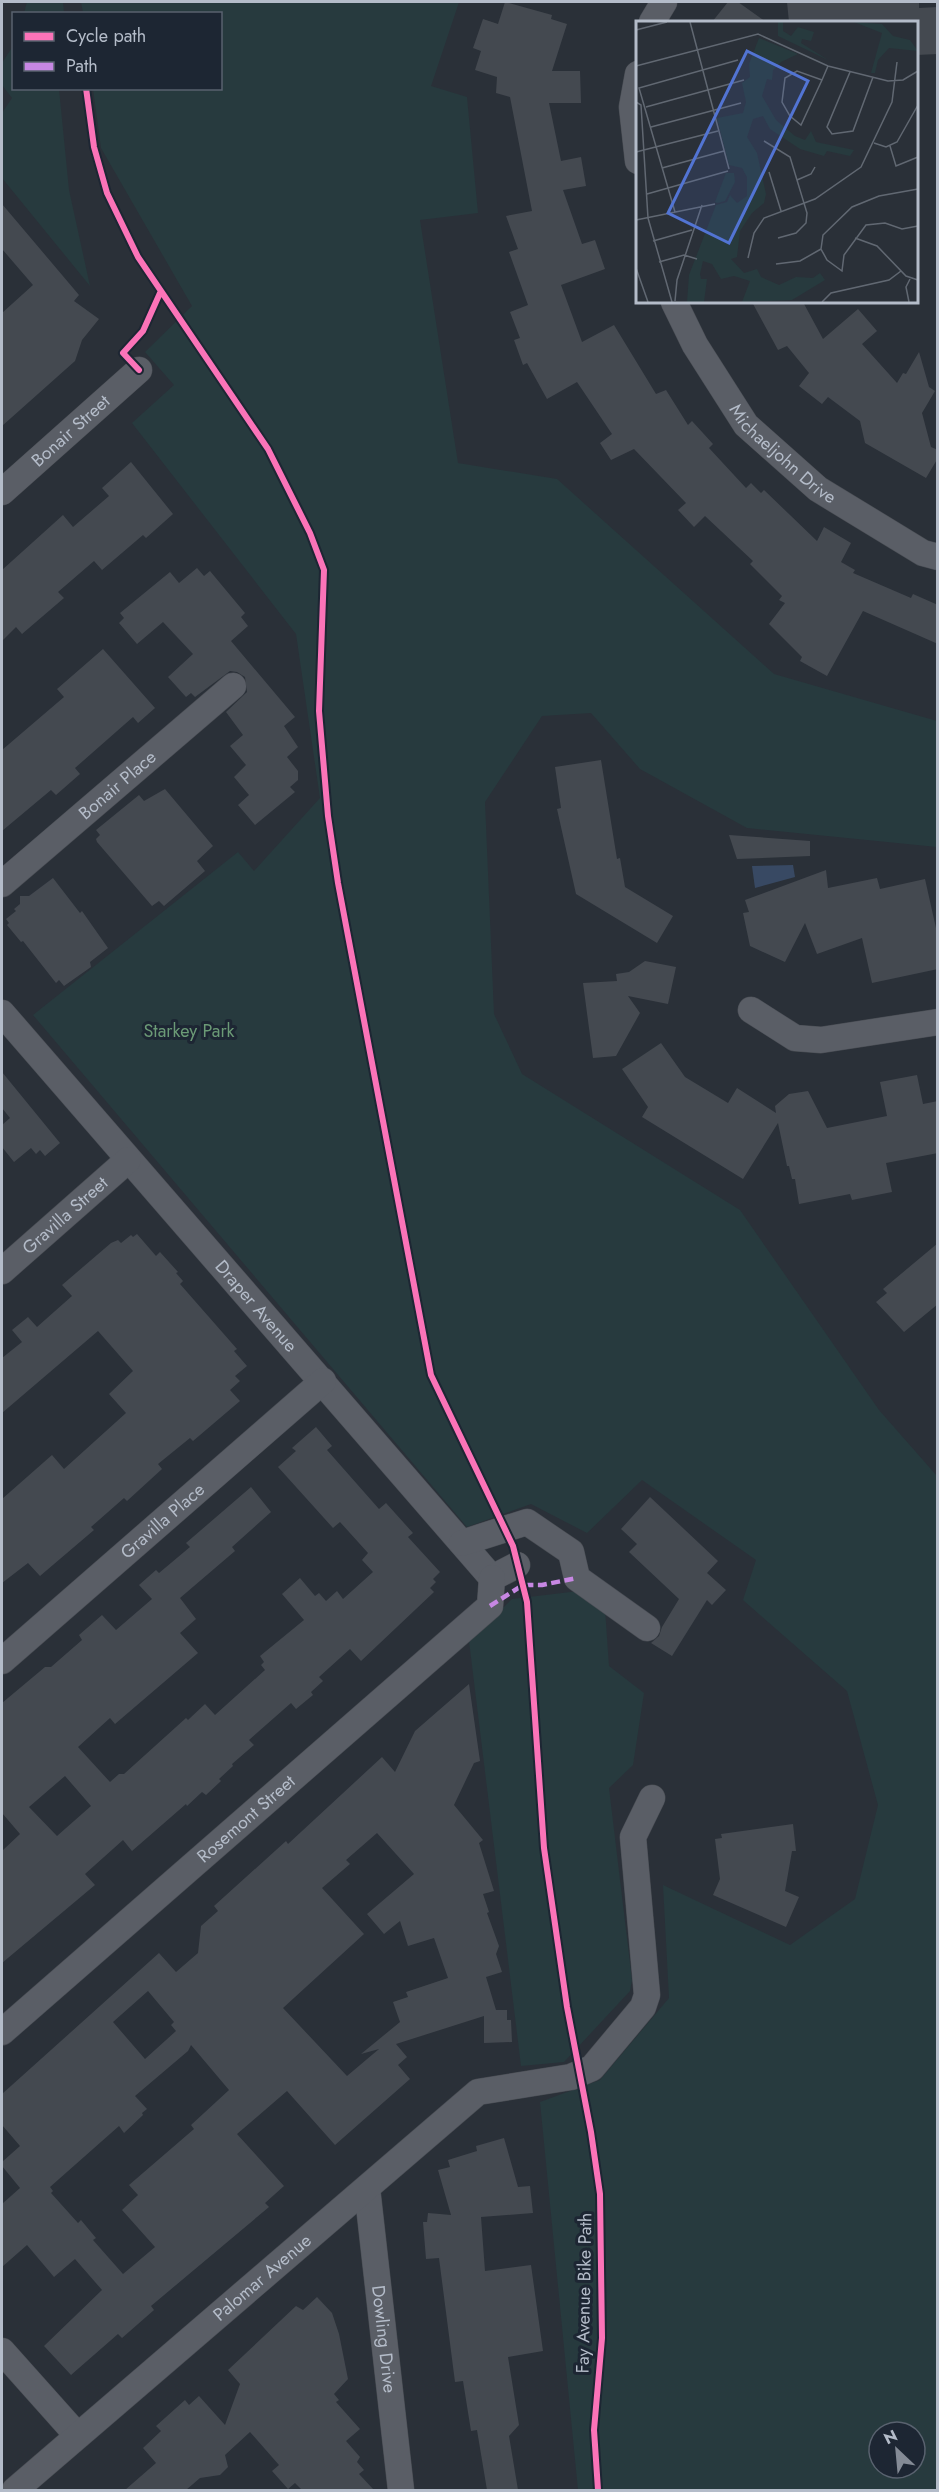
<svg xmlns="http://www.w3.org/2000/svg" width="939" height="2492" font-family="Jost,sans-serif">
  <rect width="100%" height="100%" fill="#2a3038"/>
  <path fill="#273a3e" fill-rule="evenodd" d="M27 2H63L64 13H24Z
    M81 2H459L431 86 467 97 478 213 420 220 458 463 557 479 774 674 937 721V847L747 828 640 769 591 713 542 716 485 802 494 1014 522 1074 740 1210 879 1410 937 1476V2490H578L540 2102 600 2080 669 1998 663 1885 790 1945 855 1899 878 1805 847 1691 743 1600 756 1560 642 1480 587 1533 531 1504 467 1527 33 1015 238 852 254 871 320 798 296 634 132 423 174 385 145 352 192 306 101 148 93 89 220 88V14L83 13ZM879 2432H915V2468H879Z
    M13 46 14 88 59 89 69 190 90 286 2 178V113L12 98 2 85V63Z
    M579 1591 605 1609 609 1666 644 1693 633 1765 609 1788 632 1980 630 1991 564 2062 521 2066 469 1641 512 1599Z"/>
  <path fill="#384963" d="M793 865 795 877 755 888 752 866Z"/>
  <path fill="#444950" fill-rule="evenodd" d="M505 2 552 15 551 19 567 24 552 71H580L581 103H549L561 161 581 157 586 186 563 190 582 244 595 240 605 269 561 285 582 342 614 325 656 394 666 390 688 425 692 421 713 444 709 448 746 488 751 483 761 493 764 490 817 541 824 527 851 543 841 562 855 570 853 573 911 598 913 594 938 605V644L863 611 827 676 800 661 802 657 769 624 785 603 779 600 782 596 750 564 753 561 705 516 694 527 678 510 686 503 634 449 611 460 600 443 612 434 577 382 547 399 527 363 523 365 514 340 520 338 510 312 528 305 509 252 518 249 506 216 532 211 510 97 496 93 497 77 475 70 481 51 473 48 483 19 498 24Z
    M728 2H738L766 22H712Z
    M787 2H919V8L938 7V54L916 55V22H789Z
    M2 204 79 295 74 301 99 319 82 340 75 361 2 426V313L33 285 2 249Z
    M752 302H803L823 339 858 309 877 331 862 344 897 383 903 373 906 374 919 352 929 387 935 391 922 413 931 447 938 450V458L926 478 865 443 860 421 828 397 822 404 799 386 809 373 787 346 778 350Z
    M131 462 173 514 146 538 143 535 102 570 94 561 58 592 64 598 22 634 16 627 2 641V570L63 515 73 527 109 496 102 488Z
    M197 568 204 576 210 571 245 613 241 617 248 626 231 641 295 717 284 726 298 747 287 757 298 771V780L290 787 295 792 255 825 238 805 249 795 234 777 246 765 230 746 243 735 226 712 247 692 245 677 237 672 230 671 195 697 191 693 186 697 168 677 193 654 163 622 137 644 119 623 124 618 120 613 170 572 179 583Z
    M103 649 155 708 138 723 133 717 75 768 80 774 56 795 51 790 2 831V750L64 697 57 689Z
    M601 760 617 859 620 858 625 887 673 916 657 943 576 894 557 809 561 808 555 767Z
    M165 789 213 846 197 861 205 871 164 906 159 901 152 906 97 842 96 839 100 835 96 830 139 795 144 801Z
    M729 835 810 841V856L737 859Z
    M826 870 828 888 877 878 880 889 925 879 938 937V969L872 983 862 938 817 954 805 923 785 962 750 946 743 913 749 912 745 900Z
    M53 878 80 913 82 911 108 948 90 962 91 967 64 986 59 980 56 983 23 941 21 942 7 925 9 923 6 919 16 911 14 909 20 904V896H29Z
    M645 961 676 967 668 1004 628 996 640 1013 616 1056 593 1058 583 983 617 981 616 974 629 972Z
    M661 1043 685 1077 728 1103 737 1088 776 1113 775 1106 789 1094 808 1091 827 1128 887 1116 880 1082 917 1075 923 1104 938 1101V1153L886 1163 892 1192 852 1200 850 1194 799 1204 795 1179H792L789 1166H787L778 1123 743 1179 642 1117 648 1107 622 1069Z
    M2 1072 60 1143 45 1156 40 1150 36 1154 31 1148 14 1162 2 1147V1125L10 1118 2 1108Z
    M137 1234 156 1256 160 1252 178 1272 176 1273 183 1281 180 1284 237 1349 234 1351 247 1366 235 1376 240 1381 230 1390 240 1401 193 1441 190 1438 158 1464 162 1469 127 1501 124 1498 91 1527 94 1530 40 1576 28 1563 2 1583V1499L52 1455 64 1469 126 1413 109 1394 133 1371 98 1331 2 1413V1358L22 1342 12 1330 28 1317 37 1327 72 1296 62 1285 111 1243 118 1240 121 1243 131 1235 133 1237Z
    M938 1243V1304L904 1332 876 1302 887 1293 883 1289Z
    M316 1427 332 1446 327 1450 379 1509 386 1503 413 1533 408 1537 440 1572 433 1579 436 1582 430 1588 434 1592 361 1661 350 1649 319 1677 323 1681 311 1692 313 1695 296 1709 291 1703 249 1740 254 1745 232 1764 233 1766 219 1779 221 1781 206 1795 202 1792 187 1806 186 1804 132 1851 123 1840 85 1874 95 1885 2 1963V1851L20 1834 2 1813V1703L45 1667H51L82 1640 79 1635 102 1615 116 1630 152 1599 139 1585 156 1570 159 1573 190 1547 186 1543 251 1487 271 1512 232 1547 235 1551 180 1598 196 1619 180 1633 198 1653 115 1724 110 1718 78 1747 110 1782 119 1774H124L186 1718 188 1720 205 1704 215 1715 265 1670 261 1665 264 1662 260 1656 304 1620 282 1594 300 1578 315 1596 319 1593 326 1601 337 1591 343 1599 373 1572 362 1560 368 1553 340 1522 333 1528 278 1467 296 1451 292 1448ZM65 1776 91 1806 57 1836 29 1807Z
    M650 1497 718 1561 707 1573 726 1590 712 1605 707 1600 672 1656 651 1643 659 1636 662 1627 679 1599 629 1552 637 1544 621 1529Z
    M469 1684 480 1761 474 1763 454 1805 483 1840 479 1843 494 1891 483 1894 489 1912 487 1913 499 1946 496 1954 502 1972 486 1977 496 2010H507V2020H511L512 2042 484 2043V2016L396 2044 407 2057 398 2065 410 2079 335 2145 287 2091 237 2134 284 2186 265 2203 269 2207 151 2306 154 2310 122 2338 118 2334 71 2375 44 2346 102 2290 75 2259 54 2277 27 2245 2 2267V2204L20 2188 2 2166V2162L20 2146 2 2125V2094L159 1953 176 1972 198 1953 201 1926 218 1911 214 1906 286 1841 288 1844 382 1757 395 1772 415 1731ZM377 1833 414 1874 367 1914 384 1934 400 1921 408 1946 434 1938 448 1978 406 1992 408 1997 393 2002 400 2022 361 2054 379 2049 347 2076 283 2008 364 1934 322 1888 350 1864 346 1860ZM148 1991 174 2022 171 2025 176 2031 145 2059 113 2022ZM191 2045 229 2090 191 2125 194 2129 129 2185 138 2195 122 2210 155 2247 123 2274 93 2240 96 2238 81 2220 78 2223 51 2193 53 2191 50 2187 119 2126 124 2133 143 2115 142 2113 147 2109 135 2096 188 2051Z
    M793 1824 796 1851H792L785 1891 799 1897 786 1927 713 1895 720 1879 715 1839 722 1838 721 1834Z
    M504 2138 518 2187 530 2186 533 2213 481 2217 485 2271 531 2265 543 2351 508 2357 519 2425 509 2436 518 2490H487L477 2430 471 2431 463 2381 455 2382 439 2258 426 2259 423 2222H427L428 2213 451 2215 438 2170 450 2167 448 2160 477 2151 476 2146Z
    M317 2297 332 2313 339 2334 348 2379 334 2394 339 2400 336 2402 360 2429 346 2441 360 2457 357 2462 364 2470 359 2474 374 2490H302L295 2483 288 2489 272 2471 279 2465 250 2432 225 2455 228 2467 220 2475 200 2478 186 2490H125L156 2463 143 2448 161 2431 156 2426 185 2400 189 2405 199 2396 225 2425 240 2384 228 2370 296 2306 303 2310Z"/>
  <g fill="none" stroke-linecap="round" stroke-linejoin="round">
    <g stroke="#484c53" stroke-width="27">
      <g id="minor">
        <path d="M652 22 664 2"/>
        <path d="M638 74 632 107 638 161"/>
        <path id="s1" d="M674 302 695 345 746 425 818 489 923 553 938 557"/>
        <path id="s2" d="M2 492 139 370"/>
        <path id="s3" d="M2 884 233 686"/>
        <path d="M751 1010 795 1038 821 1040 938 1022"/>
        <path id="s4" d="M2 1013 492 1578"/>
        <path id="s5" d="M2 1271 128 1160"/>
        <path d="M462 1543 527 1522 571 1552 577 1578 647 1628"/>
        <path d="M492 1578 517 1565"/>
        <path id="s6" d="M2 1661 323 1381"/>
        <path id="s7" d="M2 2032 490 1606 492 1578"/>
        <path id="s8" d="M367 2188 401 2490"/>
        <path d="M2 2351 77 2435"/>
        <path id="s9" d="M15 2490 478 2092 571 2077 592 2068 643 2007 647 1995 633 1837 652 1798"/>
      </g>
    </g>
    <use href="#minor" stroke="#5a5e66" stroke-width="26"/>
    <path stroke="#c787e3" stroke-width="4.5" stroke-dasharray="9 4.5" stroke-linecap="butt" d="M490 1606 523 1585H542L577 1578"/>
    <g stroke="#1d2633" stroke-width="10">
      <path id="cycleway" d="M86 88 94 147 107 193 138 257 268 449 310 533 324 570 319 711 328 816 338 883 431 1375 513 1546 527 1602 544 1848 567 2007 591 2132 600 2194 602 2338 594 2430 598 2490
        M139 370 123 353 143 331 160 293"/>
    </g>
    <use href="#cycleway" stroke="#fb73b8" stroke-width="6"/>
  </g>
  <g text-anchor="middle" stroke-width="6" stroke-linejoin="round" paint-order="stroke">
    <g font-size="18" fill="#b4bcc9" stroke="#1d2633">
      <text dy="6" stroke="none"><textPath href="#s2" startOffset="92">Bonair Street</textPath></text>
      <text dy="6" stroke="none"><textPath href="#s1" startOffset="189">Michaeljohn Drive</textPath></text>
      <text dy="6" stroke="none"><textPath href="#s3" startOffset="152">Bonair Place</textPath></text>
      <text dy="6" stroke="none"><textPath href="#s5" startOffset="84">Gravilla Street</textPath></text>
      <text dy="6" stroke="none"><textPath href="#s4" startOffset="388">Draper Avenue</textPath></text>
      <text dy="6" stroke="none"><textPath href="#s6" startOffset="213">Gravilla Place</textPath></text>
      <text dy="6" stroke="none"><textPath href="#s7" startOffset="324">Rosemont Street</textPath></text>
      <text dy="6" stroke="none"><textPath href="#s9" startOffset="326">Palomar Avenue</textPath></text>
      <text transform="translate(584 2293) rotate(-89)" y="6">Fay Avenue Bike Path</text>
      <text dy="6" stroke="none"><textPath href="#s8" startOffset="152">Dowling Drive</textPath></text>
    </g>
    <g font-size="18" fill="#6b9a76" stroke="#1d2633">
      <text x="189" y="1037">Starkey Park</text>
    </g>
  </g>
  <g transform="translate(636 21)">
    <rect width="282" height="282" fill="#2a3038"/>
    <path d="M142 1H147V10L155 15 162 6 178 11 175 20 166 18 165 22 192 39 142 15ZM218 1 246 3 257 15 274 19 282 30 253 27 242 39 239 52H235L246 12ZM123 17 162 33 145 41 137 49 136 59 131 58 126 75 140 99 159 115 169 119 175 110 180 121 218 129 214 135 191 130 188 135 164 128 134 108 127 95 117 98 111 116 121 132 130 173 128 182 116 192 104 210 101 236 95 238 108 252 121 248 125 256 143 264 160 256 177 257 184 252 189 259 156 279 106 281 114 260 98 255 85 258 76 243 67 240 64 253 65 258H71L68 281H51L53 254 80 184 91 181 94 174 101 182 111 175V156L106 147 93 144 81 97 107 92 110 81 106 62 114 56 113 43ZM90 152H98L99 161 89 180 82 182 79 181Z" fill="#273a3e"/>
    <path fill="none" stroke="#616872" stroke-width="1.5" d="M54 1 93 148M0 9 31 1M0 45 122 13 192 45 252 60 267 59 282 50M214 51 191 106 196 113 217 110 237 56M0 57V79M186 59 161 50 149 57 146 81 154 95 165 104 186 59 192 45M0 81 5 84 12 197 36 281M10 86 108 59M15 106 105 82M128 120 154 136 171 192 170 202 160 212 142 217M238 122 250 126 261 121 282 84M254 125 260 145 282 136M0 131 82 110M26 147 88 130M133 151 145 190M161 159 175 153 179 146M282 168 243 175 216 186 187 214 185 228 191 239 206 250 208 234 230 204 249 202 266 208 282 205M11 173 92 150M39 191 3 67 102 39M0 199 79 183M219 217 241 225 270 255 282 259M17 220 56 209M112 237 118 212 128 197 179 178 225 146 256 81 261 41M23 241 48 234 61 238M140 243 164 240 185 228M0 247 12 281M39 280 41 259 66 184M186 281 195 272 253 259 265 250M273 281 270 266 274 258"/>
    <path fill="#5274d3" fill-opacity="0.15" stroke="#5274d3" stroke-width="3" d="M111 30 172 60 93 222 32 192Z"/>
    <rect width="282" height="282" fill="none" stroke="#b4bcc9" stroke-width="3"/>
  </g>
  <rect width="939" height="2492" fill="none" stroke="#b4bcc9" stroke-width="6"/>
  <rect x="12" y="12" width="210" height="78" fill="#1d2633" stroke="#59626f" stroke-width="1.5"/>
  <rect x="24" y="32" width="30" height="9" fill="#fb73b8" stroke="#59626f" stroke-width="1.5"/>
  <text x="66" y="42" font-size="18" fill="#b4bcc9">Cycle path</text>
  <rect x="24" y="62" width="30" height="9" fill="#c787e3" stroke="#59626f" stroke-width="1.5"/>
  <text x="66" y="72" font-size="18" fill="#b4bcc9">Path</text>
  <g transform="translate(897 2450) rotate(334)"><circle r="28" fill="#1d2633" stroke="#59626f" stroke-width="1.5"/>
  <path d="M0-4.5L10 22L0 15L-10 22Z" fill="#848b96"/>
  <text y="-9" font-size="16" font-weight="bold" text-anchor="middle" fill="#b4bcc9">N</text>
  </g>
</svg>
